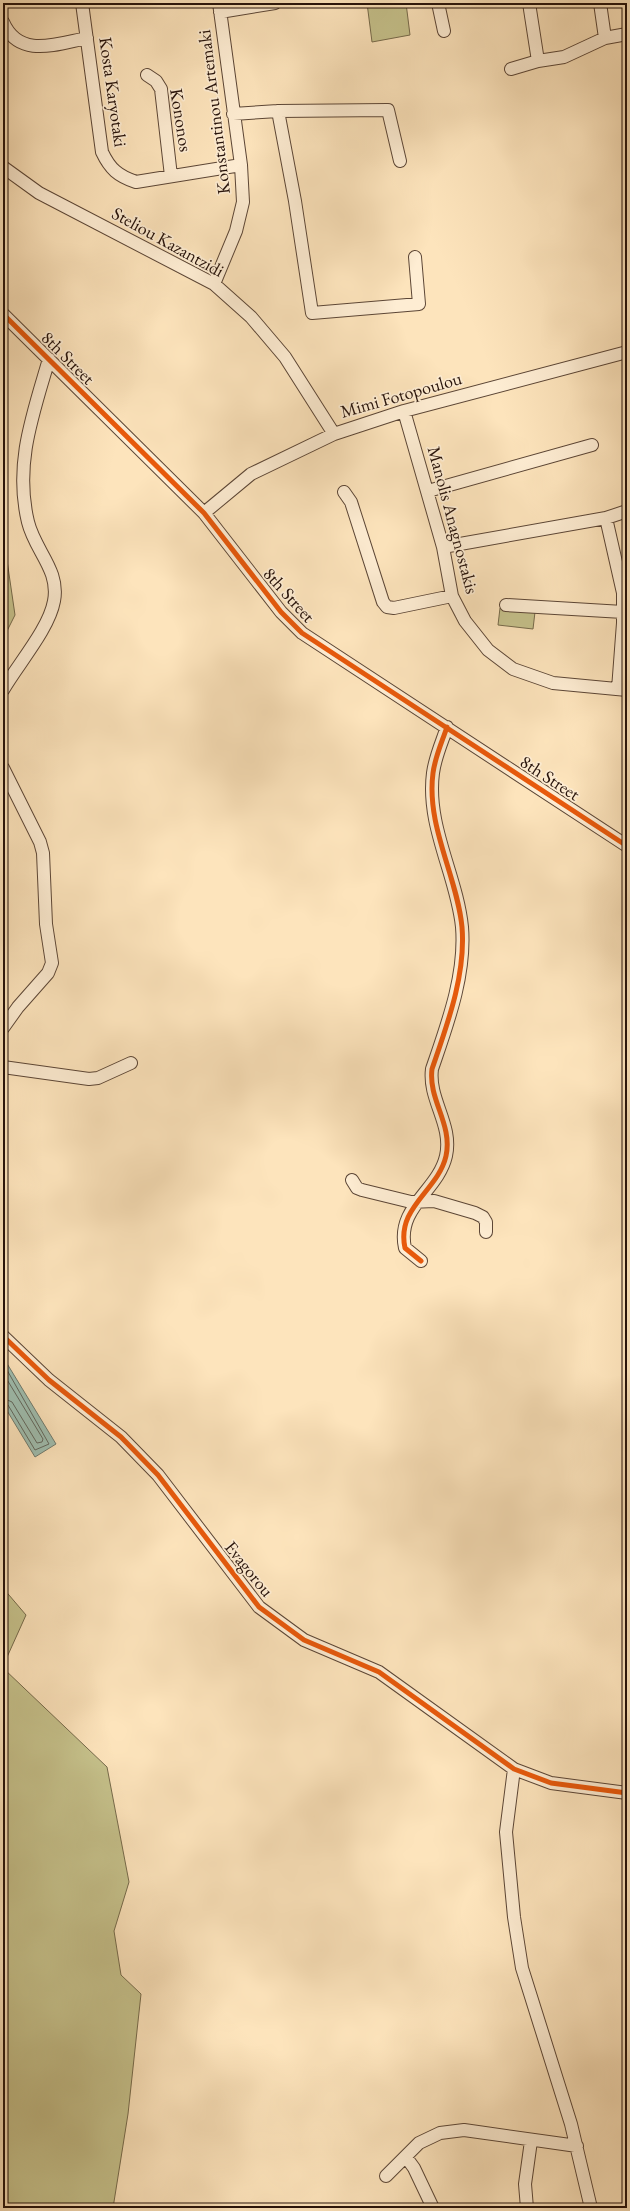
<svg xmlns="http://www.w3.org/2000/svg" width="630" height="2211" font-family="'EB Garamond',serif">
  <rect width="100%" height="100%" fill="#fde4bc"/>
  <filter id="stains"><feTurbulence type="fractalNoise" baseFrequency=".005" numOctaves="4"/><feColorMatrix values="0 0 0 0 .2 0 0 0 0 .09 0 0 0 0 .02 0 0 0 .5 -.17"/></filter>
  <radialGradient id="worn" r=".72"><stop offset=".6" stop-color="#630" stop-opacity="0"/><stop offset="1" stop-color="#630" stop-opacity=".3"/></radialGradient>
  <path fill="#c6c28c" stroke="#766a4b" d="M367 3H406L410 35 372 42Z
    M3 533 15 615 3 639Z
    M500 608 535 612 533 629 498 625Z
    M3 1588 26 1615 3 1666Z
    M3 1668 107 1767 129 1882 114 1931 121 1975 141 1994 128 2114 113 2208H3Z"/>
  <path fill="#9fbfb1" stroke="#6f7a6e" d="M3 1357 56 1444 35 1457 3 1404Z"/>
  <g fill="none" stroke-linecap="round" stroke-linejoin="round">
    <path stroke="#62685e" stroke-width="1" d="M3 1363 49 1444 35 1450 8 1405 3 1403
      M3 1373 43 1439 42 1442 37 1443 12 1402 3 1398"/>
    <g stroke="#5c4636" stroke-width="14">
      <path id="minor" d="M82 3 102 152C110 169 118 176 136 182L241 165
        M438 3 444 31
        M529 3 538 61
        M600 3 605 38
        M220 12 275 3
        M3 22C19 59 56 44 87 38
        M511 69 538 61 564 57 605 38 627 34
        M147 75 156 81 161 89 171 176
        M278 111 295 201 312 313 419 304 415 257
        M233 114 278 111 388 110 400 161
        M3 167 39 193 214 284 251 317 285 357 334 434
        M214 284 236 231 243 202 241 165 219 3
        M3 314 204 513 281 612 302 633 627 846
        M404 411 443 547 452 596 465 621 488 650 513 669 553 683 627 690
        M428 491 592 445
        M344 492 351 502 383 602 387 607 394 608 452 596
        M204 513 251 474 334 434 404 411 627 352
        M606 518 623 593V623L618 689
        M443 547 606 518 627 511
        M506 605 623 612
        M3 690C18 664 49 629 54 601 60 570 35 551 28 522 14 464 33 414 49 359
        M3 768 40 842 43 853 46 924 52 963 48 973 18 1007 3 1028
        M3 1067 89 1079 98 1078 131 1063
        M352 1180 357 1188 362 1190 411 1202 434 1201 475 1213 483 1217 486 1222V1232
        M421 1261 405 1248C396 1207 438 1191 446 1156 453 1124 428 1100 432 1069 447 1025 466 975 462 927 457 876 426 826 433 773 435 757 442 742 447 727
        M3 1336 49 1380 121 1437 158 1475 259 1607 304 1640 379 1672 514 1769 551 1783 627 1793
        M514 1769 506 1832 514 1917 522 1968 571 2124 591 2208
        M406 2157 414 2168 433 2208
        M386 2176 419 2143 440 2133 464 2130 577 2146
        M527 2208 525 2184 531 2141"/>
    </g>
    <use href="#minor" stroke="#feedd3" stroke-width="12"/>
    <g stroke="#feedd3" stroke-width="8">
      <path id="cycleway" d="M3 314 204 513 281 612 302 633 627 846
        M421 1261 405 1248C396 1207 438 1191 446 1156 453 1124 428 1100 432 1069 447 1025 466 975 462 927 457 876 426 826 433 773 435 757 442 742 447 727
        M3 1336 49 1380 121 1437 158 1475 259 1607 304 1640 379 1672 514 1769 551 1783 627 1793"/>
    </g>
    <use href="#cycleway" stroke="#e8590c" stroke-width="5"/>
  </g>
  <g text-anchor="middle" stroke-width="3.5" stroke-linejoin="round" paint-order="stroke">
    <g font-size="18" fill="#26120a" stroke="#feedd3">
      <text transform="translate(113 92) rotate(82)" y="6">Kosta Karyotaki</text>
      <text transform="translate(214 112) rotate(-97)" y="6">Konstantinou Artemaki</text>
      <text transform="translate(181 120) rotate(81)" y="6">Kononos</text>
      <text transform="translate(168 242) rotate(29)" y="6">Steliou Kazantzidi</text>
      <text transform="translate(68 358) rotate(45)" y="6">8th Street</text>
      <text transform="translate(401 395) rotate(-16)" y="6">Mimi Fotopoulou</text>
      <text transform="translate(453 520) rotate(75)" y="6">Manolis Anagnostakis</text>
      <text transform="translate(289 595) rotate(48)" y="6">8th Street</text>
      <text transform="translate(550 778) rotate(33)" y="6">8th Street</text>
      <text transform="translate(249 1569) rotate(51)" y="6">Evagorou</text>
    </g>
  </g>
  <rect width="630" height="2211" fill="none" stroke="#fde4bc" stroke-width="16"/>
  <rect x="4" y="4" width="622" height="2203" fill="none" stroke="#26120a" stroke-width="2"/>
  <rect x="8" y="8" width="614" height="2195" fill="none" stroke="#26120a"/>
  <rect width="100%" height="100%" filter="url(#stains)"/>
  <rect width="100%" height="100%" fill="url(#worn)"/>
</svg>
